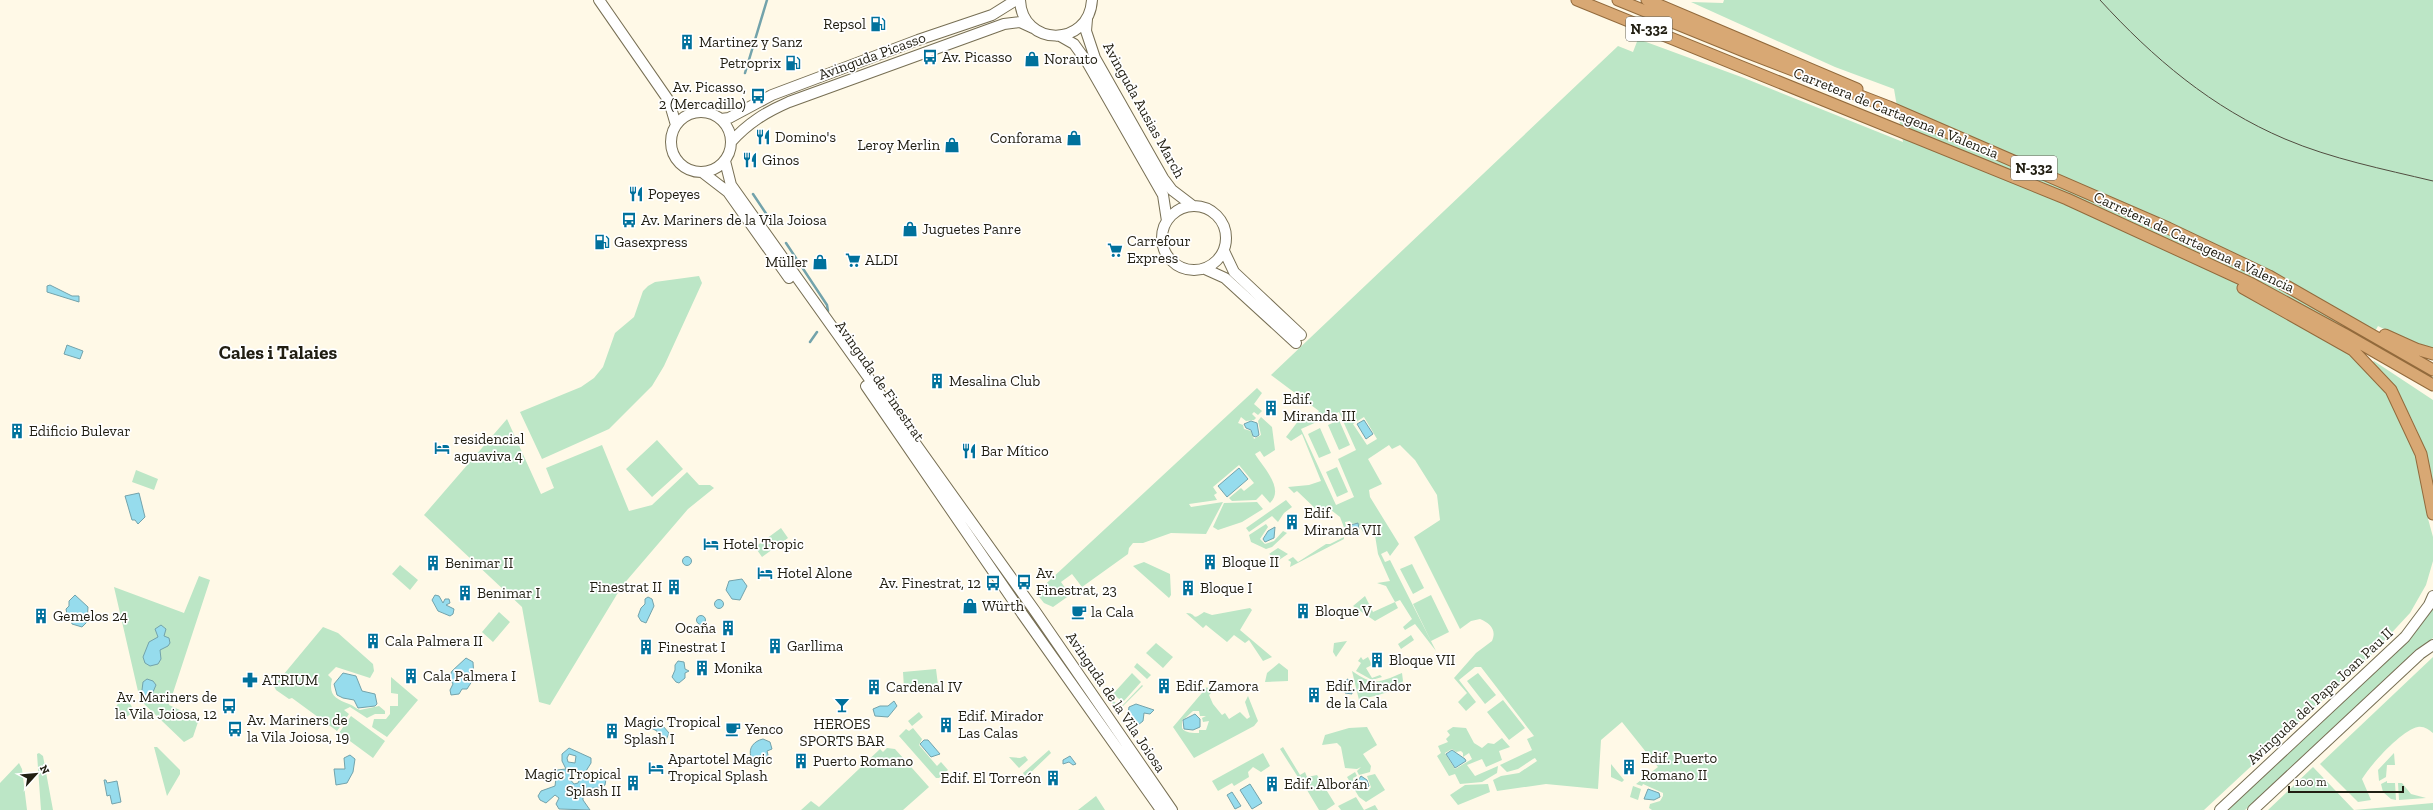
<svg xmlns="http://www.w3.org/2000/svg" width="2433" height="810" font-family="'Zilla Slab',serif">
  <rect width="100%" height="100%" fill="#fff9e7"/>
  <path fill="#bce6c6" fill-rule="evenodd" d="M1724 0H2433V348L2402 338 2378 326 2362 355 2406 425 2423 477 2427 515 2433 537V561L2426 585 2410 613 2371 655 2204 810H1652L1649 808 1650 804 1660 801 1663 796V793L1643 784 1642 786 1636 784 1658 767 1622 722 1601 740 1598 789 1546 784 1497 791 1493 780 1501 776 1519 773 1537 761 1535 758 1533 759 1518 769 1507 772 1500 765 1532 750 1527 739 1534 736 1481 667H1475L1459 680 1476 702 1466 711 1458 702 1467 693 1454 678 1476 653 1492 641C1497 630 1490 623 1480 619L1471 621 1460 629 1414 537 1440 520 1437 495 1415 460 1400 445 1392 449 1389 445 1368 459 1382 484 1369 490 1370 497 1399 544 1390 556 1387 551 1381 554 1385 562 1390 560 1436 651 1415 624 1405 630 1403 627 1412 619 1400 600 1395 602 1398 608 1375 621 1353 606 1365 596 1373 612 1395 602 1386 586 1377 583 1390 581 1378 554 1374 529 1363 532 1358 523 1351 524 1350 521 1345 522 1347 531 1345 530 1340 517 1331 510 1318 511 1297 491 1294 493 1288 487 1309 485 1321 481 1302 434 1291 441 1286 437 1302 416 1317 414 1319 411 1271 375 1618 46 1633 52 1638 39 1744 78 1903 142 1894 89 1835 67 1691 2 1723 3ZM1339 412 1356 450 1338 459 1354 497 1336 505 1301 429ZM1364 417 1377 439 1367 445 1353 424Z
    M699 276 702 283 664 366 652 386 609 429 542 459 520 412 581 387 594 378 603 367 615 333 634 317 643 291 648 286 655 282Z
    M2374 361 2433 400V490C2424 435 2409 405 2372 363Z
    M1257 388 1262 393 1254 404 1262 411 1258 415 1254 412 1252 414 1256 418 1254 420 1246 421 1241 417 1238 423 1243 425 1244 429 1251 431 1254 439 1261 435 1258 421 1261 417 1272 427 1275 450 1264 457 1260 451 1255 454C1263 467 1285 489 1270 503L1262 494 1256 500 1232 501 1229 498 1241 488 1244 491 1254 483 1239 465 1213 487 1217 493 1214 495 1217 500 1189 504 1191 507 1223 502 1206 534 1171 533 1143 543H1133L1129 548 1128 554 1082 587 1072 574 1061 582 1070 595 1053 607 1044 603 1036 593Z
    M507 419 541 494 554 488 546 468 602 445 629 511 652 505 687 472 699 485H710L714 488 688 509 622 586 550 705 539 702 522 607 424 515Z
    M1339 420 1350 445 1339 450 1328 425Z
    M1320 428 1331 453 1319 458 1308 434Z
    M657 440 683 469 652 497 626 469Z
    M1337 467 1348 492 1337 497 1326 472Z
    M136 470 158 479 154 490 132 482Z
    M1286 500 1292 507 1284 513 1278 522 1272 516 1249 532 1246 528Z
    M1257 502 1263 509 1242 522 1218 530 1213 527 1224 503Z
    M1266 524 1268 527 1260 539 1265 544 1274 541 1283 531 1287 533 1272 547 1266 549 1251 542 1249 535Z
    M781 528 788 538 762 557 755 547Z
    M1344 537V539L1290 567 1291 562 1288 560 1293 557 1298 562 1326 544H1330Z
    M1278 548 1288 554 1279 560 1269 554Z
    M1144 562 1170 574 1171 595 1169 598 1133 566Z
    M1412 564 1424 588 1413 594 1400 569Z
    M400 565 418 580 410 590 392 574Z
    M199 576 210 580 169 705 199 719 193 737 184 742 140 700 114 587 184 613Z
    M1431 595 1449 632 1431 641 1413 604Z
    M2433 606V638L2419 649 2245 810H2227L2408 641Z
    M1250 608 1252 610 1240 630 1272 657 1263 661 1249 640 1245 643 1234 635 1227 642 1206 625 1203 628 1186 613C1198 613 1190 622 1204 612L1212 615Z
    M499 612 510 622 493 642 482 632Z
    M323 627 338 633 373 664 374 671 370 678 336 667 328 675 332 679C328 695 336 699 349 704 353 705 356 709 360 710L379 706 385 711V714H375L367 718 350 707 344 710 349 714 337 731 292 698 289 699 276 690 274 686Z
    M1411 635 1414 640 1401 649 1398 644Z
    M1347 641 1336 657 1333 652 1334 643Z
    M1156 643 1173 657 1163 668 1146 653Z
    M1361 657 1363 660 1368 657 1372 665 1366 668 1372 678 1380 675 1382 677 1372 680 1356 671 1361 663 1358 661Z
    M2433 657V733C2429 730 2424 726 2418 727 2402 730 2371 764 2362 779L2371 800 2358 802 2320 764Z
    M1137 663 1151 675 1147 679 1134 667Z
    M1279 663 1288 670V681L1265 682 1267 673Z
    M936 669 938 685 904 688 903 672Z
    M1352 671C1374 686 1378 683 1402 673L1403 681C1396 693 1372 696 1359 700Z
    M1132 673 1141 682 1123 702 1113 694Z
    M1478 673 1496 695 1485 704 1467 681Z
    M391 677 418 700 387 737 372 727 374 719H386L390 714V706H398V694L391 693Z
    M1142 685 1143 686 1118 711 1107 696 1121 707Z
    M1207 687 1211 693 1209 695 1213 704 1222 715 1225 713 1229 719 1240 712 1247 719 1250 717 1245 702 1248 696 1258 721 1254 726 1194 758 1173 727ZM1193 711H1199L1200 716H1206L1202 718 1203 722 1209 721 1206 730H1199V733C1193 733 1185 733 1182 728V721Z
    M1503 700 1525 728 1509 740 1487 712Z
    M116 709a8 8 0 1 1 16 0a8 8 0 1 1-16 0Z
    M919 712 923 717 912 726 908 721Z
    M351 716 385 741 373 758 339 733Z
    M1367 727 1377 745 1363 754 1371 766 1370 772 1359 775 1357 771 1361 767 1357 769 1345 768 1341 747 1337 743 1322 745 1325 735 1349 728Z
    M1453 727 1466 728 1474 743 1482 748 1488 743 1494 744 1502 738 1510 747 1499 751 1502 760 1486 767 1482 759 1467 765 1475 776 1498 766 1497 773 1482 782 1460 784 1455 774 1449 776 1437 756 1441 753 1438 746 1448 742 1446 739 1450 735 1447 731ZM1452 749 1456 752 1461 751 1463 753V757L1469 753 1472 759 1455 769 1445 753Z
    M913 728 922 739 919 745 937 766 941 762 948 770 939 778H936L899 736 906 729 909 731Z
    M154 747H157L180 770V774L167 796Z
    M1283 747 1300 775 1305 772 1307 777 1317 775 1335 804 1326 810H1319L1304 785 1308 782 1303 785 1280 749Z
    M887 748 895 749 929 787 903 810H801L811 801 819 807 880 749 883 752Z
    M1049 750 1051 753 1026 777 1023 773Z
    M39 753 43 756 53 810H41L37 754Z
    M1263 753 1270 766 1261 772 1253 767 1248 772 1249 777 1234 786 1232 783 1218 791 1212 781Z
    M2394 753 2395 765H2387L2386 777 2379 781 2378 770Z
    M1025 756 1028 760 1019 768 1009 757 1020 758Z
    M19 763 22 769 27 810H0V783Z
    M1611 764 1624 780 1622 782 1611 777Z
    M2313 767 2354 810 2433 803V810H2268Z
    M1355 772 1357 776 1353 778 1354 783 1360 785 1362 790H1369L1371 787 1367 776 1375 774 1385 790 1366 802 1359 797 1347 777Z
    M2387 781V783H2395L2396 800 2391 799 2383 792 2381 784Z
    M2398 783H2402L2411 794 2426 798 2399 800Z
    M1488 784 1490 792 1458 805 1450 795 1465 785Z
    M1633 786 1641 789 1638 800 1630 797Z
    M1096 796 1105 810H1078Z
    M1356 797 1364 810 1375 805 1378 810H1341L1338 806Z"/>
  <path fill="#96dced" stroke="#73a3ab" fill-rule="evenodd" d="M50 285 72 296H79V302L47 292V286Z
    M67 345 83 351 80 359 64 354Z
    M1364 420 1373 434 1366 439 1357 424Z
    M1251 421 1257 423 1259 435 1256 437 1253 436 1251 430 1246 428 1244 424Z
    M1239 468 1248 479 1227 497 1218 486Z
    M139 493 145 517 138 524 135 520H132L125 496Z
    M1358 523 1359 529 1348 531 1347 526Z
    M1275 527 1274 538 1265 542 1263 539 1268 531Z
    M682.5 561a4.5 4.5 0 1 1 9 0a4.5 4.5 0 1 1-9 0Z
    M742 579 747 586 740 600 732 599 726 590 729 581Z
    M75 595 88 607 87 622 82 627 72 624 70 616 67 614 66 609 69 606V601Z
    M435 595 439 596 443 603 445 599H449L450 603 446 605 454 609 453 614 450 616 438 611 432 600Z
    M648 597 652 599 654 606 646 623 641 621 638 616 641 608 645 604V599Z
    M714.5 604a4.5 4.5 0 1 1 9 0a4.5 4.5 0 1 1-9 0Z
    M696.5 620a4.5 4.5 0 1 1 9 0a4.5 4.5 0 1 1-9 0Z
    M161 625 166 629 164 636 169 638 170 643 168 646 160 650 161 659 158 664 150 666 145 663 143 657 149 642 158 637 155 629Z
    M466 658 473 662 474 678 467 689H462L459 694 451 695 450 690 453 684 449 677 452 671Z
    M678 661 684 662 685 669 689 671 685 673V678L679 683 676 682 672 677 675 670V665Z
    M343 673 356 676 362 691 375 694 377 704 375 706 358 708 354 700 343 698 337 695 334 684Z
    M147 679 153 681 156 685 153 692 154 700 149 702 146 700 142 690 143 682Z
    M1347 679 1350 680 1352 694 1345 693V683Z
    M894 701 897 706 888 717 875 716 873 709 880 706H888Z
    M1136 704 1154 710 1150 714 1144 713 1143 721 1138 725 1132 722 1128 714 1129 707Z
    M1195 714 1200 719V727L1193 730 1184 729 1183 720Z
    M654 720 659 723 660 727 663 726 669 733 666 740 658 735 657 731 651 728Z
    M763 739 770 742 772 749 767 751 768 755 765 761 756 762 751 757C748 748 754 741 763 739Z
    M924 740H928L940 754 931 757 920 744Z
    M569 748 591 758V763L586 771 589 777 599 775 606 779 605 785C597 790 582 785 583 800L590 810 559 809 556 804 559 798 555 795 546 803 540 800 538 796 541 791 555 786 557 770 566 769 562 761V754ZM569 754 576 756 575 763 568 762 567 758ZM575 773 580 779 578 783 574 784 569 778Z
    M1452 750 1465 759 1466 761 1455 768 1446 754Z
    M350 755 355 759 353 772 347 783 336 785 334 769H345L344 758Z
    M1070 756 1076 764 1073 765 1069 762 1063 764V760Z
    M1361 776 1367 780 1369 786 1367 788 1364 789 1359 779Z
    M104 780H106L107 783 117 781 121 802 112 804 110 795 107 796Z
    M1250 784 1262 803 1252 809 1240 790Z
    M1648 789 1659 793 1660 797 1654 800 1644 799Z
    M1232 792 1241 806 1235 809 1227 795Z"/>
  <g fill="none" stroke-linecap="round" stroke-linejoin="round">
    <path stroke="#73a3ab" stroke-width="2.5" d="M745 73 767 0
      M753 194 771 221
      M786 243 827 305 828 311
      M810 342 817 332"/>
    <g stroke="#776f54" stroke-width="12">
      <path id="secondary" d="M599 0 669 101 676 125
        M1020 0C1022 47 1089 48 1092 0
        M1087 19 1086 31 1095 58 1163 178 1172 190 1193 206
        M1060 36 1074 44 1087 62 1163 195 1167 221
        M671 142a30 30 0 1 1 60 0a30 30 0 1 1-60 0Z
        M721 119 729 118 772 95 918 40 992 15 1016 0
        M731 142C748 123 766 112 789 102L1004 24 1020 22 1033 28
        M725 161 731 185 1035 611 1172 810
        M702 172 728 192 789 278
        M1162 238a32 32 0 1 1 64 0a32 32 0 1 1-64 0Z
        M1224 251 1234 272 1301 335
        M1205 269 1225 278 1296 343
        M866 386 1023 615 1161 810
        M2220 810 2405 637 2429 605 2433 596
        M2253 810 2420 654 2433 645"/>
    </g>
    <g stroke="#926a3c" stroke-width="13">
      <path id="trunk" d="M1577 0 2067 199 2252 284 2344 334 2433 385
        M1618 0 1746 52 1889 107 2168 228 2269 276 2433 370
        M1647 0 1857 89
        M2243 288 2353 350 2391 390 2421 454 2433 514
        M2385 335 2416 349 2433 354"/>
    </g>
    <use href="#secondary" stroke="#fff" stroke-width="10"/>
    <use href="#trunk" stroke="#d8a874" stroke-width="11"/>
    <path stroke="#514d40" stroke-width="1" d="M2100 0C2153 58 2212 108 2285 139 2332 159 2383 169 2433 181"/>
  </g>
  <defs>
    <g id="fuel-bare" transform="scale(1.2)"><path d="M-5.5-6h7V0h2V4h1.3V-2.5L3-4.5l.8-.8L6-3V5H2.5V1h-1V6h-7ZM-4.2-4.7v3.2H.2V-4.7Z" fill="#00719c" stroke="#fff" stroke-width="2.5" paint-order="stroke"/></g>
    <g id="building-bare" transform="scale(1.2)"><path d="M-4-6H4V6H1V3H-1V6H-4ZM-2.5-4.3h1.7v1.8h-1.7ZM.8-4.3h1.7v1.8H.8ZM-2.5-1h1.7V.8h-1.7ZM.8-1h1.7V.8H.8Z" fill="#00719c" stroke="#fff" stroke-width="2.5" paint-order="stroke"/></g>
    <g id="bus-bare" transform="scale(1.2)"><path d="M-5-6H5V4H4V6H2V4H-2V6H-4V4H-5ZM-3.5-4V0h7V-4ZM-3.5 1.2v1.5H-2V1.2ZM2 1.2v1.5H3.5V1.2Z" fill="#00719c" stroke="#fff" stroke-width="2.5" paint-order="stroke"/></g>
    <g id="shop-bare" transform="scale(1.2)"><path d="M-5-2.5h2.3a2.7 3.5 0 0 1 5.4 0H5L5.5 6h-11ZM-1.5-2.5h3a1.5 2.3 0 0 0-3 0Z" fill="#00719c" stroke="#fff" stroke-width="2.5" paint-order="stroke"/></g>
    <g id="restaurant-bare" transform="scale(1.2)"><path d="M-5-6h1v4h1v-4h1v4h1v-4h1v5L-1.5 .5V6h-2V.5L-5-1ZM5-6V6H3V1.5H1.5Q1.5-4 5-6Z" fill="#00719c" stroke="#fff" stroke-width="2.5" paint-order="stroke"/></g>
    <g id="supermarket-bare" transform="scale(1.2)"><path d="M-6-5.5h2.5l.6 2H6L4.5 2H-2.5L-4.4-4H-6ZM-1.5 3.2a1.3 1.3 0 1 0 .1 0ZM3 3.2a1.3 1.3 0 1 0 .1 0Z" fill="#00719c" stroke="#fff" stroke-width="2.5" paint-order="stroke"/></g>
    <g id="hotel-bare" transform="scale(1.2)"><path d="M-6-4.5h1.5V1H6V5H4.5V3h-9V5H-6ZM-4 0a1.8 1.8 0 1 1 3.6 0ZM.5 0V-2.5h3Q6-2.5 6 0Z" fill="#00719c" stroke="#fff" stroke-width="2.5" paint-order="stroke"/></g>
    <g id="cafe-bare" transform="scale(1.2)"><path d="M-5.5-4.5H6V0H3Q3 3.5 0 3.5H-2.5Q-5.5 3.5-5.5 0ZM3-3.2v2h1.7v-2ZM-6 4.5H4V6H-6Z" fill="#00719c" stroke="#fff" stroke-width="2.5" paint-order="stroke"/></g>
    <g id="pharmacy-bare" transform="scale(1.2)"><path d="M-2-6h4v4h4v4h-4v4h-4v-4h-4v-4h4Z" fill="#00719c" stroke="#fff" stroke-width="2.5" paint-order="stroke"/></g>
    <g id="bar-bare" transform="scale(1.2)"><path d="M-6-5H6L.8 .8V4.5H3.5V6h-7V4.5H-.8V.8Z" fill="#00719c" stroke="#fff" stroke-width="2.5" paint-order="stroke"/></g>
  </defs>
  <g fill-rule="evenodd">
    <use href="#fuel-bare" x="878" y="24"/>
    <use href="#building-bare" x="687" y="42"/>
    <use href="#bus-bare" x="930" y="57"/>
    <use href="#shop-bare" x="1032" y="59"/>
    <use href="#fuel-bare" x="793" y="63"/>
    <use href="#bus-bare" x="758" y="96"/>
    <use href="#restaurant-bare" x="763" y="137"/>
    <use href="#shop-bare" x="1074" y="138"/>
    <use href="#shop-bare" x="952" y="145"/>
    <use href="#restaurant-bare" x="750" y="160"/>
    <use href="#restaurant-bare" x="636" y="194"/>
    <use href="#bus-bare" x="629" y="220"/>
    <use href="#shop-bare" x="910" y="229"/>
    <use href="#fuel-bare" x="602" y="242"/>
    <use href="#supermarket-bare" x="1115" y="250"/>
    <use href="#supermarket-bare" x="853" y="260"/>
    <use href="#shop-bare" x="820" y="262"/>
    <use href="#building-bare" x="937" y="381"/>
    <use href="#building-bare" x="1271" y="408"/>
    <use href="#building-bare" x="17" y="431"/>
    <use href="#hotel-bare" x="442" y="448"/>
    <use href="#restaurant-bare" x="969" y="451"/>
    <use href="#building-bare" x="1292" y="522"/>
    <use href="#hotel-bare" x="711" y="544"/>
    <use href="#building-bare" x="1210" y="562"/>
    <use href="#building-bare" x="433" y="563"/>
    <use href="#hotel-bare" x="765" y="573"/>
    <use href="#bus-bare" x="1024" y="582"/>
    <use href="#bus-bare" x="993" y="583"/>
    <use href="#building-bare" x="674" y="587"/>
    <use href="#building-bare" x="1188" y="588"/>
    <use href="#building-bare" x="465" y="593"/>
    <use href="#shop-bare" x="970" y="606"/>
    <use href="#building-bare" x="1303" y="611"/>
    <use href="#cafe-bare" x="1079" y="612"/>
    <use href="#building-bare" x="41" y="616"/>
    <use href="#building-bare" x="728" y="628"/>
    <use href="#building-bare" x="373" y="641"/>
    <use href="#building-bare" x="775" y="646"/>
    <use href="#building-bare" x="646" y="647"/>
    <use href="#building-bare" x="1377" y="660"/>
    <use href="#building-bare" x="702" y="668"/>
    <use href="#building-bare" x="411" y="676"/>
    <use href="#pharmacy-bare" x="250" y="680"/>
    <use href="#building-bare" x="1164" y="686"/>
    <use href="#building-bare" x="874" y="687"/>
    <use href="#building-bare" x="1314" y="695"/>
    <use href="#bar-bare" x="842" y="705"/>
    <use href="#bus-bare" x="229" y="706"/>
    <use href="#building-bare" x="946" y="725"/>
    <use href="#bus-bare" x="235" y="729"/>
    <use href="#cafe-bare" x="733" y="729"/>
    <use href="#building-bare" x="612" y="731"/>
    <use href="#building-bare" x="801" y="761"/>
    <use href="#building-bare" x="1629" y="767"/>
    <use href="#hotel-bare" x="656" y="768"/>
    <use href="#building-bare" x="1053" y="778"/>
    <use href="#building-bare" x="633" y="783"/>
    <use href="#building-bare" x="1272" y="784"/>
  </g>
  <g text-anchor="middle" stroke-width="3.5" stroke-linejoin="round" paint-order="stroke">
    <g fill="#fff" stroke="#646259" stroke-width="1">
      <rect x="1626" y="17" width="46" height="24" rx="3"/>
      <rect x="2011" y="156" width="46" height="24" rx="3"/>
    </g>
    <g font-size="14" font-weight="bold" fill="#211e12">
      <text x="1649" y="34">N-332</text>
      <text x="2034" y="173">N-332</text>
    </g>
    <g font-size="15" fill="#211e12" stroke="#fff" text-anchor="start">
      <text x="866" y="29" text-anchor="end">Repsol</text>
      <text x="699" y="47">Martinez y Sanz</text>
      <text x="942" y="62">Av. Picasso</text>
      <text x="1044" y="64">Norauto</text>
      <text x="781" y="68" text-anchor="end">Petroprix</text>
      <text x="746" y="92" text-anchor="end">Av. Picasso,<tspan x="746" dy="17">2 (Mercadillo)</tspan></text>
      <text x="775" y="142">Domino's</text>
      <text x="1062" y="143" text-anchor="end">Conforama</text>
      <text x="940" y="150" text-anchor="end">Leroy Merlin</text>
      <text x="762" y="165">Ginos</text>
      <text x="648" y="199">Popeyes</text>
      <text x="641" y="225">Av. Mariners de la Vila Joiosa</text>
      <text x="922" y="234">Juguetes Panre</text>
      <text x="1127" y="246">Carrefour<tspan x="1127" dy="17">Express</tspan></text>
      <text x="614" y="247">Gasexpress</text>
      <text x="865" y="265">ALDI</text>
      <text x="808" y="267" text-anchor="end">Müller</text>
      <text x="949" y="386">Mesalina Club</text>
      <text x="1283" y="404">Edif.<tspan x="1283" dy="17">Miranda III</tspan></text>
      <text x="29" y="436">Edificio Bulevar</text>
      <text x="454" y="444">residencial<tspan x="454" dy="17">aguaviva 4</tspan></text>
      <text x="981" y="456">Bar Mítico</text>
      <text x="1304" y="518">Edif.<tspan x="1304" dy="17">Miranda VII</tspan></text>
      <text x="723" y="549">Hotel Tropic</text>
      <text x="1222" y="567">Bloque II</text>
      <text x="445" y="568">Benimar II</text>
      <text x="777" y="578">Hotel Alone</text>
      <text x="1036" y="578">Av.<tspan x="1036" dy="17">Finestrat, 23</tspan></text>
      <text x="981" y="588" text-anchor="end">Av. Finestrat, 12</text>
      <text x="662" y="592" text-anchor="end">Finestrat II</text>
      <text x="1200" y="593">Bloque I</text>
      <text x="477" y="598">Benimar I</text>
      <text x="982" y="611">Würth</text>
      <text x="1315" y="616">Bloque V</text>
      <text x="1091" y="617">la Cala</text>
      <text x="53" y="621">Gemelos 24</text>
      <text x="716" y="633" text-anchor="end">Ocaña</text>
      <text x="385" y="646">Cala Palmera II</text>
      <text x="787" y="651">Garllima</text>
      <text x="658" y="652">Finestrat I</text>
      <text x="1389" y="665">Bloque VII</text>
      <text x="714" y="673">Monika</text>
      <text x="423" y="681">Cala Palmera I</text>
      <text x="262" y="685">ATRIUM</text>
      <text x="1176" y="691">Edif. Zamora</text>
      <text x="1326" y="691">Edif. Mirador<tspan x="1326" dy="17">de la Cala</tspan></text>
      <text x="886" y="692">Cardenal IV</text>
      <text x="217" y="702" text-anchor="end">Av. Mariners de<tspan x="217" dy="17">la Vila Joiosa, 12</tspan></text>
      <text x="958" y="721">Edif. Mirador<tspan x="958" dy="17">Las Calas</tspan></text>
      <text x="247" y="725">Av. Mariners de<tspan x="247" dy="17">la Vila Joiosa, 19</tspan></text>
      <text x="624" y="727">Magic Tropical<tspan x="624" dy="17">Splash I</tspan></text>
      <text x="842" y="729" text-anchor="middle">HEROES<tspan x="842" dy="17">SPORTS BAR</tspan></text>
      <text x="745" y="734">Yenco</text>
      <text x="1641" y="763">Edif. Puerto<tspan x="1641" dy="17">Romano II</tspan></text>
      <text x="668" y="764">Apartotel Magic<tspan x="668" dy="17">Tropical Splash</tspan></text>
      <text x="813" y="766">Puerto Romano</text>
      <text x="621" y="779" text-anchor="end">Magic Tropical<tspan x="621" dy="17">Splash II</tspan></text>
      <text x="1041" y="783" text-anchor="end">Edif. El Torreón</text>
      <text x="1284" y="789">Edif. Alborán</text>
    </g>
    <g font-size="15" fill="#211e12" stroke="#fff">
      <text transform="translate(872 56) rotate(-20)" y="5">Avinguda Picasso</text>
      <text transform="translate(1144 110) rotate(61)" y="5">Avinguda Ausias March</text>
      <text transform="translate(1896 113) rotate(22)" y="5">Carretera de Cartagena a Valencia</text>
      <text transform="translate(2194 242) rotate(25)" y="5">Carretera de Cartagena a Valencia</text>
      <text transform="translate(880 381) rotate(55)" y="5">Avinguda de Finestrat</text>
      <text transform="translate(2320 696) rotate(-43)" y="5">Avinguda del Papa Joan Pau II</text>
      <text transform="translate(1116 702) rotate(56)" y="5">Avinguda de la Vila Joiosa</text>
    </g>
    <g font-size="19" font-weight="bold" fill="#211e12" stroke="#fff">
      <text x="278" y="359">Cales i Talaies</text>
    </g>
  </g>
  <g transform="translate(36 774) rotate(63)" stroke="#ffffff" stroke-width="3" paint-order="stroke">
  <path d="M0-3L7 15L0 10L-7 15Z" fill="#211e12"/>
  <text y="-6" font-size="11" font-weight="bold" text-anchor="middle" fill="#211e12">N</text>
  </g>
  <path d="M2289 786v6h114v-6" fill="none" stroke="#211e12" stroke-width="2"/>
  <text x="2295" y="786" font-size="12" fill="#211e12" stroke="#ffffff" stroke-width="3" paint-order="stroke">100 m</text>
</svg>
